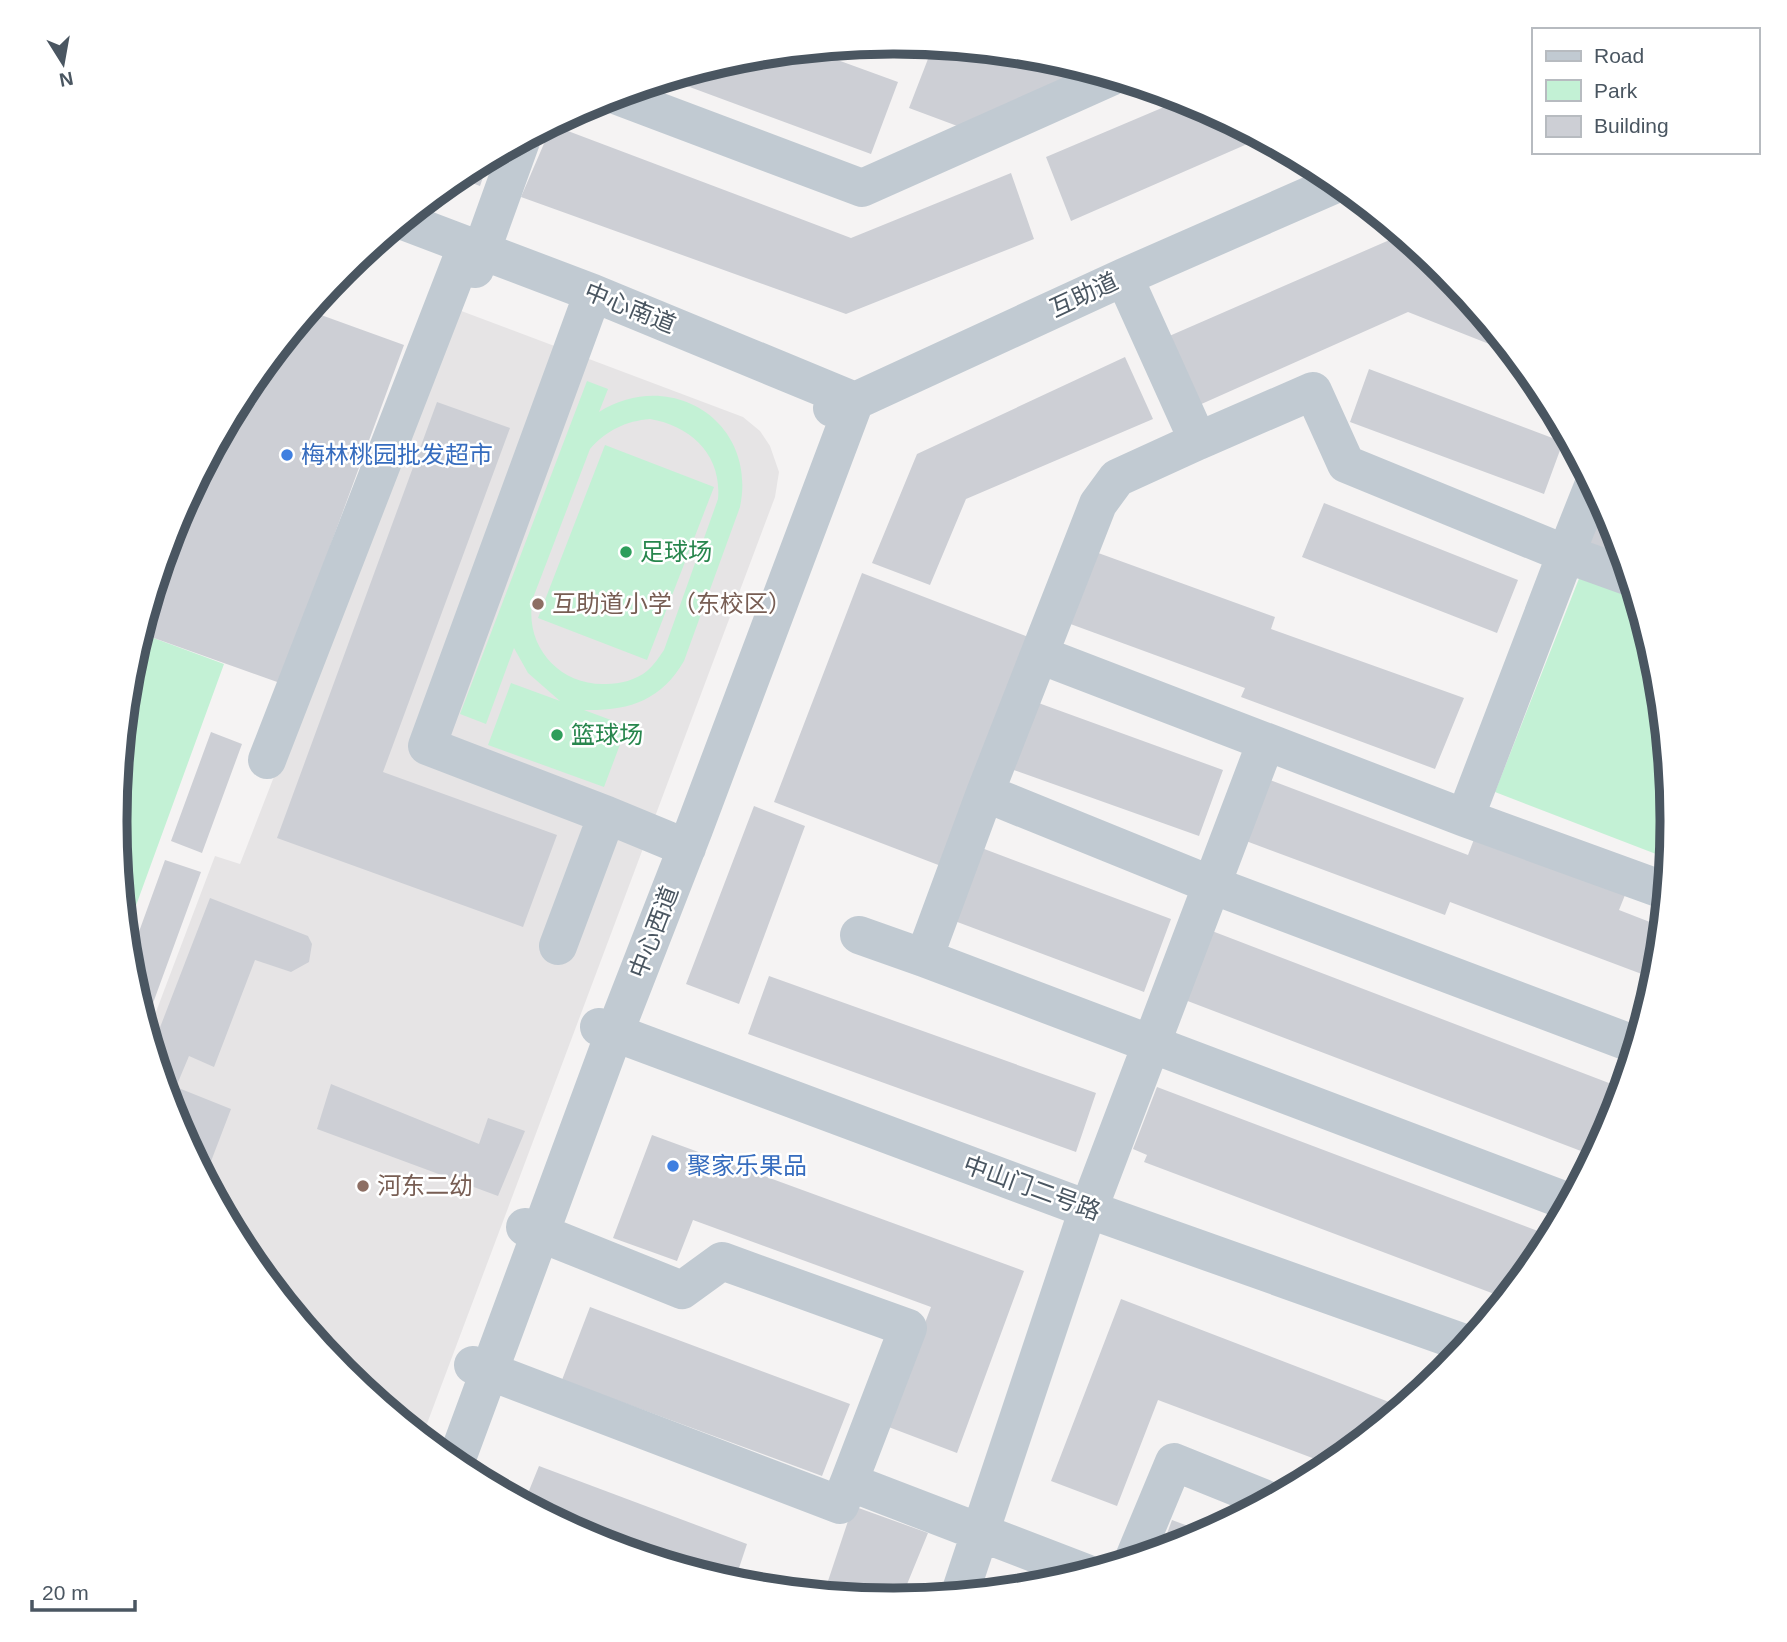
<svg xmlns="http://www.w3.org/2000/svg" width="1787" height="1642" font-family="Helvetica,'Noto Sans SC',sans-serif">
  <rect width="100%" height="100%" fill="#f5f3f3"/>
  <path fill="#e6e4e5" d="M456 309 743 417 760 431 770 446 779 472 775 497 422 1437 342 1372 246 1253 174 1119 148 1033 215 856 240 864Z"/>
  <path fill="#c3f1d5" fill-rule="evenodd" d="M587 381 608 389 599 412C670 367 758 421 740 507L684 661C661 701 628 711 584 710L627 726 604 787 488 745 511 683 560 701 528 673 514 648 486 724 460 714ZM650 419C691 426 722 455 718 499L664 650C659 657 654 665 647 671 636 680 620 684 606 684 558 686 523 644 533 598L590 449C607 430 626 421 650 419Z
    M605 445 714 487 647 660 538 618Z
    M1580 576 1636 597 1658 669 1672 821 1669 859 1495 792Z
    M140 633 224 664 126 933 115 821 130 669Z"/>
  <path fill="#cdcfd5" d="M933 46 1046 57 1083 68 1080 74 960 127 909 108Z
    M810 50 898 82 871 154 668 79 742 57Z
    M1183 99 1261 138 1071 221 1046 157Z
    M552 125 851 238 1011 173 1034 239 846 314 521 197Z
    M490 157 480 186 456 177 461 173Z
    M1401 235 1445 270 1512 353 1408 312 1197 406 1167 337Z
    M310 311 404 345 280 683 140 633 174 523 246 388Z
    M1125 357 1153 419 966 499 930 585 872 563 917 454Z
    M1369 369 1563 442 1544 494 1350 422Z
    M437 402 510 428 383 772 557 835 523 927 277 838Z
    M1601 500 1613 523 1624 559 1585 545Z
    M1324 503 1518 580 1497 633 1302 557Z
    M1090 550 1275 617 1271 629 1464 698 1435 769 1241 697 1245 688 1065 622Z
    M862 573 1031 638 941 866 774 802Z
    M1033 701 1223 770 1199 836 1008 768Z
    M211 732 242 744 202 853 171 841Z
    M1270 780 1468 855 1476 834 1627 890 1619 910 1655 924 1646 947 1659 953 1655 979 1450 902 1445 915 1246 841Z
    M754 806 805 826 739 1004 686 984Z
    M979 847 1171 919 1144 992 952 920Z
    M165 860 201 872 145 1025 129 973 128 962Z
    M210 898 308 936 312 944 309 962 291 972 255 960 214 1067 189 1056 176 1087 231 1109 205 1177 174 1119 150 1042 154 1043Z
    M1212 931 1622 1088 1603 1137 1594 1156 1185 1000Z
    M769 976 1096 1093 1076 1152 748 1034Z
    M331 1084 479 1144 488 1118 525 1131 498 1196 317 1129Z
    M1157 1087 1551 1236 1541 1254 1505 1298 1144 1162 1147 1155 1133 1149Z
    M652 1135 1024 1271 957 1453 886 1426 931 1307 693 1220 677 1261 613 1238Z
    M1121 1299 1402 1407 1331 1465 1158 1400 1117 1506 1051 1481Z
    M590 1307 850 1404 822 1476 562 1380Z
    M539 1466 747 1544 734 1583 595 1541 524 1503Z
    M853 1506 928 1533 901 1599 824 1593Z
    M1172 1520 1207 1533 1191 1541 1161 1550Z"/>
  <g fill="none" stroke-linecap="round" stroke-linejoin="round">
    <path stroke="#c1cad2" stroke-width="38" d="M615 95 862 188 1111 77
      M403 221 593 293 855 401
      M475 269 521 141
      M1124 277 1198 441 1313 391 1346 464 1566 554 1593 486
      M832 408 855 401 1124 277 1338 183
      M1040 655 1465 818 1666 891
      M267 760 467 245
      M985 793 1212 885 1636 1045
      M607 815 687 848
      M1465 818 1566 554 1630 577
      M859 935 924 958 1569 1202
      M558 946 607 815 427 746 593 293
      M924 958 985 793 1098 504 1117 478 1198 441
      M599 1027 1090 1210 1467 1344
      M525 1227 682 1290 722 1261 908 1328 849 1482
      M473 1365 840 1505 849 1482 1086 1573
      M455 1464 609 1047 694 829 855 401
      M1134 1558 1174 1462 1268 1500
      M960 1593 1083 1224 1266 742"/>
  </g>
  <g fill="#3f7fe0" stroke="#fff" stroke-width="2.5">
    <circle cx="287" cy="455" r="7"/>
    <circle cx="673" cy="1166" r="7"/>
  </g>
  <g fill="#2e9e5b" stroke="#fff" stroke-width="2.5">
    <circle cx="626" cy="552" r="7"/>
    <circle cx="557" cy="735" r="7"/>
  </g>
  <g fill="#8d6e63" stroke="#fff" stroke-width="2.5">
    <circle cx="538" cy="604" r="7"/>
    <circle cx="363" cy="1186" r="7"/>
  </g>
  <g text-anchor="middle" stroke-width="5" stroke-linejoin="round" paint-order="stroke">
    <g font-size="24" fill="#4a5661" stroke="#fff">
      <text transform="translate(1084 295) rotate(-25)" y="8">互助道</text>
      <text transform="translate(630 308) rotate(22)" y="8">中心南道</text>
      <text transform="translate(654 932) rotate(-69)" y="8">中心西道</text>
      <text transform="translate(1032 1188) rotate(20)" y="8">中山门二号路</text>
    </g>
    <g font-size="24" fill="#366cbe" stroke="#fff" text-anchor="start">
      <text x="301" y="463">梅林桃园批发超市</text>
      <text x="687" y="1174">聚家乐果品</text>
    </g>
    <g font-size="24" fill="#27864d" stroke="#fff" text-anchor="start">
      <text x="640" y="560">足球场</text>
      <text x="571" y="743">篮球场</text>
    </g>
    <g font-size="24" fill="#785e54" stroke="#fff" text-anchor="start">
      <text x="552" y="612">互助道小学（东校区）</text>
      <text x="377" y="1194">河东二幼</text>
    </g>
  </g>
  <path d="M0 0H1787V1642H0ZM893 54H894A766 766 0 0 1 1660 820V822A766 766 0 0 1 894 1588H893A766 766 0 0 1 127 822V820A766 766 0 0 1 893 54Z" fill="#fff" fill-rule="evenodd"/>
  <path fill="none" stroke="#4a5661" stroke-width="9" d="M893 54H894A766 766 0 0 1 1660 820V822A766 766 0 0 1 894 1588H893A766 766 0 0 1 127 822V820A766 766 0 0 1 893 54Z"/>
  <rect x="1532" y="28" width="228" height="126" fill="#ffffff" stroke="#b7bbc0" stroke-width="2"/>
  <rect x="1546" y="51" width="35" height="10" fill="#c1cad2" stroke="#b7bbc0" stroke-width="2"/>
  <text x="1594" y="63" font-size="21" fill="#4a5661">Road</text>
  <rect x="1546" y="80" width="35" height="21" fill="#c3f1d5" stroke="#b7bbc0" stroke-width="2"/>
  <text x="1594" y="98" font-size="21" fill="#4a5661">Park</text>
  <rect x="1546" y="116" width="35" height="21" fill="#cdcfd5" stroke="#b7bbc0" stroke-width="2"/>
  <text x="1594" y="133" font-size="21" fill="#4a5661">Building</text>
  <g transform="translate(63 63) rotate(169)" stroke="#ffffff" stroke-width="5" paint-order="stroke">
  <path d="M0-5L12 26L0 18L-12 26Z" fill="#4a5661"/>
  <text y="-10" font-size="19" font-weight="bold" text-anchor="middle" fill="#4a5661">N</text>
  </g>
  <path d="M32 1600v10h103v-10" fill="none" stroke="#4a5661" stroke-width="3.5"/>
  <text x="42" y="1600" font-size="21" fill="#4a5661" stroke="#ffffff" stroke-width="5" paint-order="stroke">20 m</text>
</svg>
